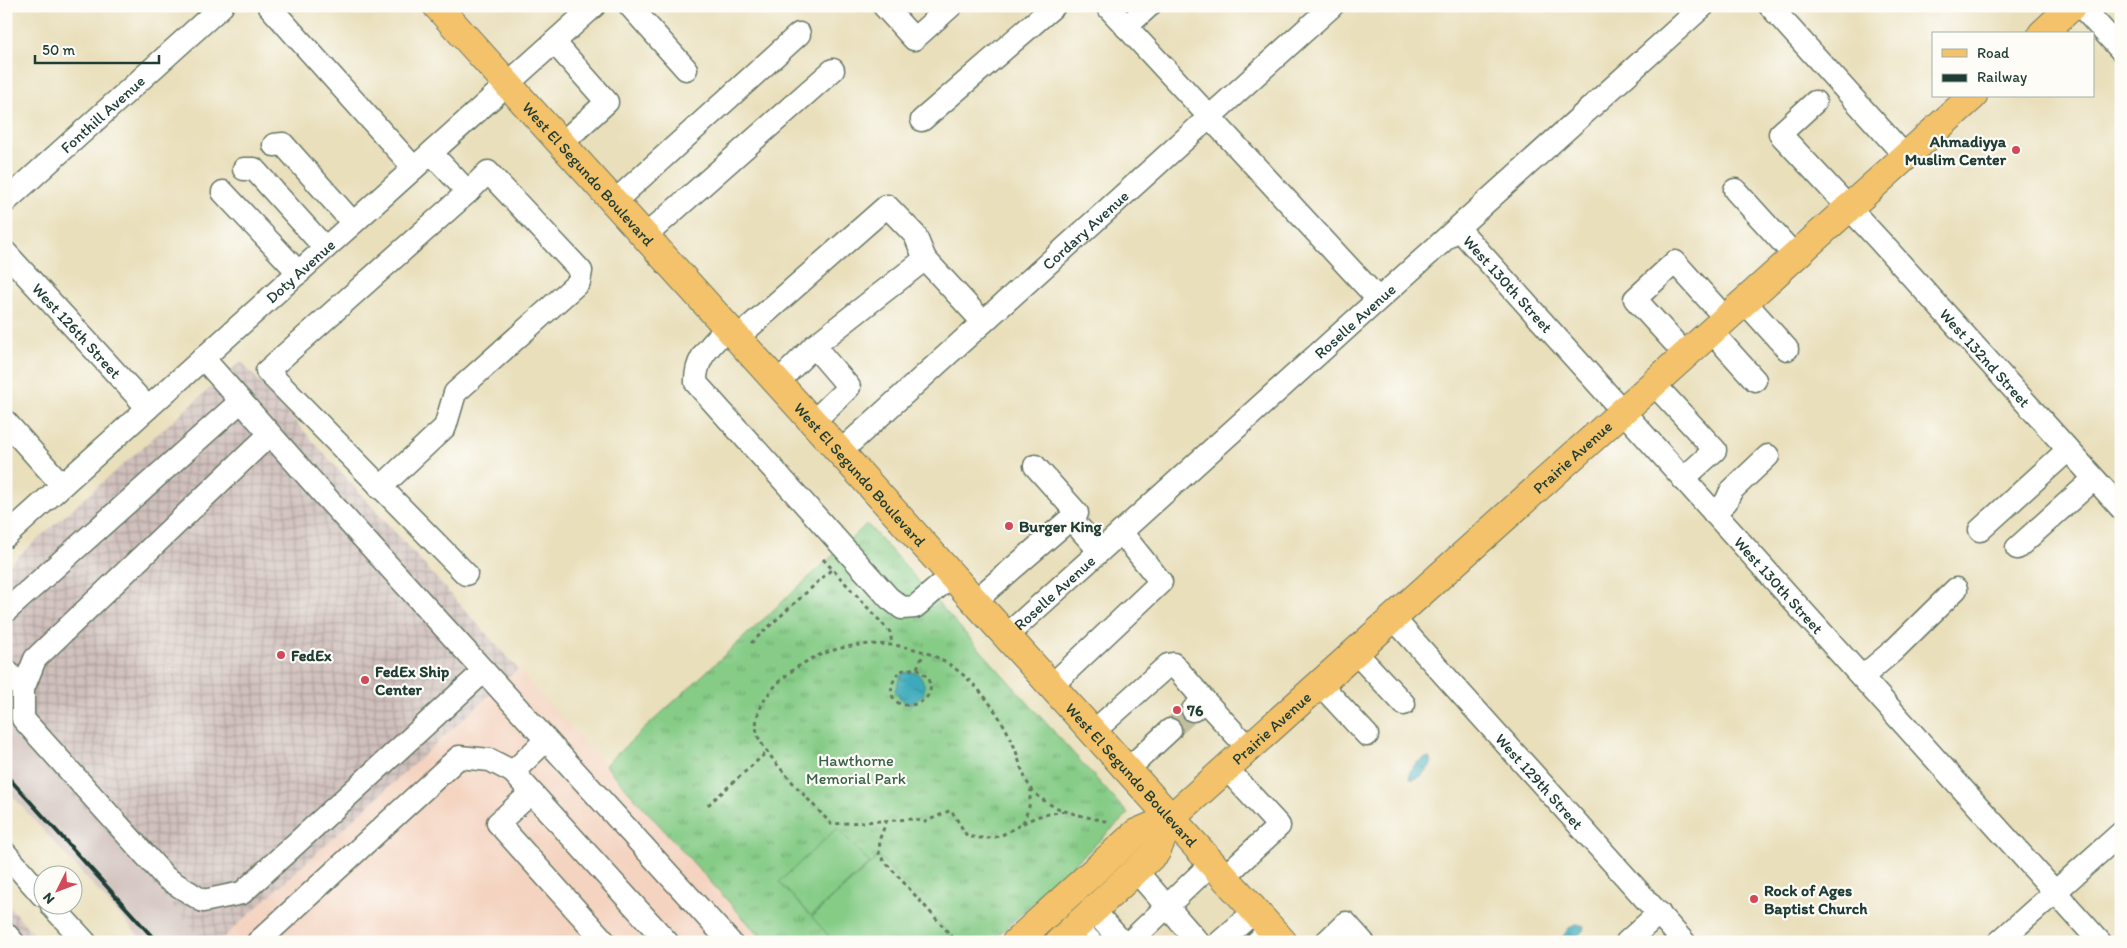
<svg xmlns="http://www.w3.org/2000/svg" width="2127" height="948" font-family="Itim,sans-serif">
  <defs>
    <pattern id="industrial-grid" width="8" height="8" patternUnits="userSpaceOnUse" patternTransform="scale(1.25)"><rect width="8" height="8" fill="#d0c0bc"/><path d="M0 4h8M4 0v8" fill="none" stroke="#a89d9a"/></pattern>
    <pattern id="grass-tufts" width="24" height="20" patternUnits="userSpaceOnUse" patternTransform="scale(1.25)"><rect width="24" height="20" fill="#86cc87"/><path d="M3 7l-1-3M5 7V3M7 7l1-3M15 17l-1-3M17 17v-4M19 17l1-3" fill="none" stroke="#6da76f"/></pattern>
    <pattern id="water-ripples" width="26" height="14" patternUnits="userSpaceOnUse" patternTransform="scale(1.25)"><rect width="26" height="14" fill="#3caabb"/><path d="M2 4q2-2 4 0t4 0M15 11q2-2 4 0t4 0" fill="none" stroke="#328c99"/></pattern>
  </defs>
  <rect width="100%" height="100%" fill="#fdfcf7"/>
  <filter id="ink" filterUnits="userSpaceOnUse"><feTurbulence type="fractalNoise" baseFrequency=".02" numOctaves="2"/><feDisplacementMap in="SourceGraphic" scale="10" xChannelSelector="R" yChannelSelector="G"/><feConvolveMatrix kernelMatrix="1 2 1 2 8 2 1 2 1" color-interpolation-filters="sRGB"/></filter>
  <filter id="wash" filterUnits="userSpaceOnUse"><feTurbulence type="fractalNoise" baseFrequency=".0096" numOctaves="4" result="noise"/><feDisplacementMap in="SourceGraphic" scale="20" xChannelSelector="R" yChannelSelector="G"/><feGaussianBlur stdDeviation="1.12" result="paint"/><feColorMatrix in="noise" values="0 0 0 0 0 0 0 0 0 0 0 0 0 0 0 0 0 1.4 0 .05"/><feComposite in="paint" operator="in"/></filter>
  <g filter="url(#wash)">
    <rect width="100%" height="100%" fill="#e9dfbb"/>
    <path fill="#f4d3c0" d="M518 669 765 942H219Z"/>
    <path fill="url(#industrial-grid)" d="M241 361 518 669 219 942H205L6 722V567Z
      M6 903 41 942H6Z"/>
    <path fill="#d0c0bc" d="M6 722 205 942H144L6 789Z"/>
    <path fill="url(#grass-tufts)" stroke="#52845e" d="M867 524 1128 814 991 942H765L605 765Z"/>
    <path fill="#86cc87" stroke="#52845e" d="M837 828 870 863 811 916 779 882Z
      M879 856 956 942H834L812 917Z"/>
    <path fill="url(#water-ripples)" stroke="#2e7478" d="M908 672 917 673C930 687 926 696 910 704L900 699 895 690 901 675Z
      M1426 758H1429L1432 762C1428 771 1420 780 1410 779 1407 769 1417 761 1426 758Z
      M1578 924 1584 926 1583 931 1572 942H1561V939L1569 928Z"/>
  </g>
  <g filter="url(#ink)">
    <g fill="none" stroke-linecap="round" stroke-linejoin="round">
      <path stroke="#c1bfa0" stroke-width="22" stroke-dasharray="22 11" stroke-linecap="butt" d="M1170 730 1193 710"/>
      <g stroke="#667663" stroke-width="25">
        <g id="minor">
          <path d="M269 6 414 168"/>
          <path d="M630 6 686 69"/>
          <path d="M884 6 914 39 951 6"/>
          <path d="M1107 6 1378 299"/>
          <path d="M1770 6 1906 157"/>
          <path d="M2081 6 2121 50"/>
          <path d="M1126 27 1149 6"/>
          <path d="M554 42 607 102 561 144"/>
          <path id="s1" d="M1815 102 1780 134 1878 239 2121 508"/>
          <path d="M922 120 1054 6"/>
          <path d="M274 145 283 144 353 223"/>
          <path d="M431 153 468 192 267 371 466 574"/>
          <path d="M244 169H254L325 248"/>
          <path d="M1735 190 1795 256"/>
          <path d="M223 192 299 273"/>
          <path id="s2" d="M6 201 222 6"/>
          <path d="M614 202 799 34"/>
          <path id="s3" d="M1458 228 2100 942"/>
          <path d="M644 237 833 70"/>
          <path id="s4" d="M6 253 148 408"/>
          <path d="M1745 302 1787 349"/>
          <path d="M727 328C711 346 695 357 696 383L889 598 902 608 915 607 951 576"/>
          <path d="M1712 332 1755 380"/>
          <path d="M737 338 887 206 915 235 925 259"/>
          <path d="M814 346 925 259 983 322"/>
          <path d="M1686 355 1635 299 1675 262 1726 319"/>
          <path d="M203 358 325 496 730 942"/>
          <path d="M777 383 814 346 849 387 813 422"/>
          <path d="M1654 384 1715 450 1683 479"/>
          <path d="M6 422 62 485"/>
          <path d="M270 434 35 659 23 689V719L166 878 203 901 242 893 484 671"/>
          <path id="s5" d="M840 452 1332 6"/>
          <path d="M380 488 445 427 455 393 579 282 581 271 488 172 468 192"/>
          <path d="M1714 513 1726 502 1731 491 1768 456"/>
          <path d="M1071 519 1100 551"/>
          <path d="M1980 530 2068 450"/>
          <path id="s6" d="M6 536 594 6"/>
          <path d="M2017 548 2094 479"/>
          <path d="M975 601 1077 513 1035 466"/>
          <path d="M6 611 241 401"/>
          <path id="s7" d="M1394 619 1684 942"/>
          <path id="s8" d="M1006 636 1703 6"/>
          <path d="M1356 653 1404 704"/>
          <path d="M6 670 23 689"/>
          <path d="M1862 677 1894 650 1956 589"/>
          <path d="M1321 685 1367 735"/>
          <path d="M1051 686 1161 582 1121 532"/>
          <path d="M1193 710 1204 700 1249 749"/>
          <path d="M1093 732 1168 665 1173 664 1204 700"/>
          <path d="M1127 770 1170 730"/>
          <path d="M513 772 546 740"/>
          <path d="M531 793 498 823 605 942"/>
          <path d="M6 854 42 895"/>
          <path d="M1136 871 1198 942"/>
          <path d="M1224 877 1279 826 1227 769"/>
          <path d="M52 906 85 942"/>
          <path d="M1093 910 1122 942"/>
          <path d="M1076 926 1091 942"/>
          <path d="M6 934 13 942"/>
          <path d="M258 942 459 757 490 760 513 772 667 942"/>
          <path d="M1130 942 1212 863"/>
          <path d="M1220 942 1255 911"/>
          <path d="M1257 942 1271 929"/>
          <path d="M1326 942 1346 923 1363 942"/>
          <path d="M1627 942 1659 913"/>
          <path d="M1999 942 2121 833"/>
        </g>
      </g>
      <g stroke="#667663" stroke-width="30">
        <g id="major">
          <path id="s9" d="M437 6 1283 942"/>
          <path d="M2042 34 2072 6"/>
          <path id="s10" d="M1016 942 1136 833 1171 818 1973 96"/>
          <path d="M1059 942 1156 852 1171 818"/>
        </g>
      </g>
      <path stroke="#667663" stroke-width="3" stroke-dasharray="4 4" stroke-linecap="butt" d="M823 559 890 632 892 644
        M751 643 832 569
        M917 668C960 700 885 724 892 685 893 681 897 675 899 671L917 668 924 653
        M708 805 767 752
        M1065 811C1054 813 1044 814 1034 818 1004 831 1003 843 967 836L951 810 925 822 912 819 831 824C816 807 760 751 757 733 754 717 761 704 770 692 805 649 862 636 914 649 960 660 996 703 1014 746 1020 761 1023 782 1036 794 1054 812 1084 816 1109 822
        M887 820 880 838 879 855 957 942
        M1023 823 1029 807 1031 789"/>
      <use href="#minor" stroke="#fff" stroke-width="22"/>
      <use href="#major" stroke="#f3c26a" stroke-width="28"/>
      <path stroke="#1f3d34" stroke-width="4" d="M6 775 157 942"/>
    </g>
  </g>
  <g fill="#d1495b" stroke="#fdfcf7" stroke-width="2">
    <circle cx="2016" cy="150" r="5"/>
    <circle cx="1009" cy="526" r="5"/>
    <circle cx="281" cy="655" r="5"/>
    <circle cx="365" cy="680" r="5"/>
    <circle cx="1177" cy="710" r="5"/>
    <circle cx="1754" cy="899" r="5"/>
  </g>
  <g text-anchor="middle" stroke-width="4.5" stroke-linejoin="round" paint-order="stroke">
    <g font-size="16" fill="#1f3d34" stroke="#fdfcf7">
      <text dy="6" stroke="none"><textPath href="#s2" startOffset="130">Fonthill Avenue</textPath></text>
      <text dy="6" stroke="none"><textPath href="#s9" startOffset="226">West El Segundo Boulevard</textPath></text>
      <text dy="6" stroke="none"><textPath href="#s5" startOffset="331">Cordary Avenue</textPath></text>
      <text dy="6" stroke="none"><textPath href="#s6" startOffset="396">Doty Avenue</textPath></text>
      <text dy="6" stroke="none"><textPath href="#s3" startOffset="75">West 130th Street</textPath></text>
      <text dy="6" stroke="none"><textPath href="#s8" startOffset="470">Roselle Avenue</textPath></text>
      <text dy="6" stroke="none"><textPath href="#s4" startOffset="105">West 126th Street</textPath></text>
      <text dy="6" stroke="none"><textPath href="#s1" startOffset="351">West 132nd Street</textPath></text>
      <text dy="6" stroke="none"><textPath href="#s10" startOffset="740">Prairie Avenue</textPath></text>
      <text dy="6" stroke="none"><textPath href="#s9" startOffset="631">West El Segundo Boulevard</textPath></text>
      <text dy="6" stroke="none"><textPath href="#s3" startOffset="480">West 130th Street</textPath></text>
      <text dy="6" stroke="none"><textPath href="#s8" startOffset="65">Roselle Avenue</textPath></text>
      <text dy="6" stroke="none"><textPath href="#s10" startOffset="335">Prairie Avenue</textPath></text>
      <text dy="6" stroke="none"><textPath href="#s9" startOffset="1036">West El Segundo Boulevard</textPath></text>
      <text dy="6" stroke="none"><textPath href="#s7" startOffset="218">West 129th Street</textPath></text>
    </g>
    <g font-size="16" font-weight="bold" fill="#1f3d34" stroke="#fdfcf7" text-anchor="start">
      <text x="2006" y="147" text-anchor="end">Ahmadiyya<tspan x="2006" dy="18">Muslim Center</tspan></text>
      <text x="1019" y="532">Burger King</text>
      <text x="291" y="661">FedEx</text>
      <text x="375" y="677">FedEx Ship<tspan x="375" dy="18">Center</tspan></text>
      <text x="1187" y="716">76</text>
      <text x="1764" y="896">Rock of Ages<tspan x="1764" dy="18">Baptist Church</tspan></text>
    </g>
    <g font-size="16" fill="#396149" stroke="#fdfcf7">
      <text x="856" y="766">Hawthorne<tspan x="856" dy="18">Memorial Park</tspan></text>
    </g>
  </g>
  <rect width="2127" height="948" fill="none" stroke="#fdfcf7" stroke-width="25"/>
  <rect x="1932" y="32" width="162" height="65" fill="#fdfcf7" stroke="#a4b0a9"/>
  <rect x="1942" y="49" width="25" height="8" fill="#f3c26a" stroke="#a4b0a9"/>
  <text x="1977" y="58" font-size="15" fill="#1f3d34">Road</text>
  <rect x="1942" y="74" width="25" height="8" fill="#1f3d34" stroke="#a4b0a9"/>
  <text x="1977" y="82" font-size="15" fill="#1f3d34">Railway</text>
  <g transform="translate(58 890) rotate(228)"><circle r="24" fill="#fdfcf7" stroke="#a4b0a9"/>
  <path d="M0-4L9 19L0 12L-9 19Z" fill="#d1495b"/>
  <text y="-8" font-size="14" font-weight="bold" text-anchor="middle" fill="#1f3d34">N</text>
  </g>
  <path d="M35 55v8h124v-8" fill="none" stroke="#1f3d34" stroke-width="2.5"/>
  <text x="42" y="55" font-size="15" fill="#1f3d34" stroke="#fdfcf7" stroke-width="4" paint-order="stroke">50 m</text>
</svg>
